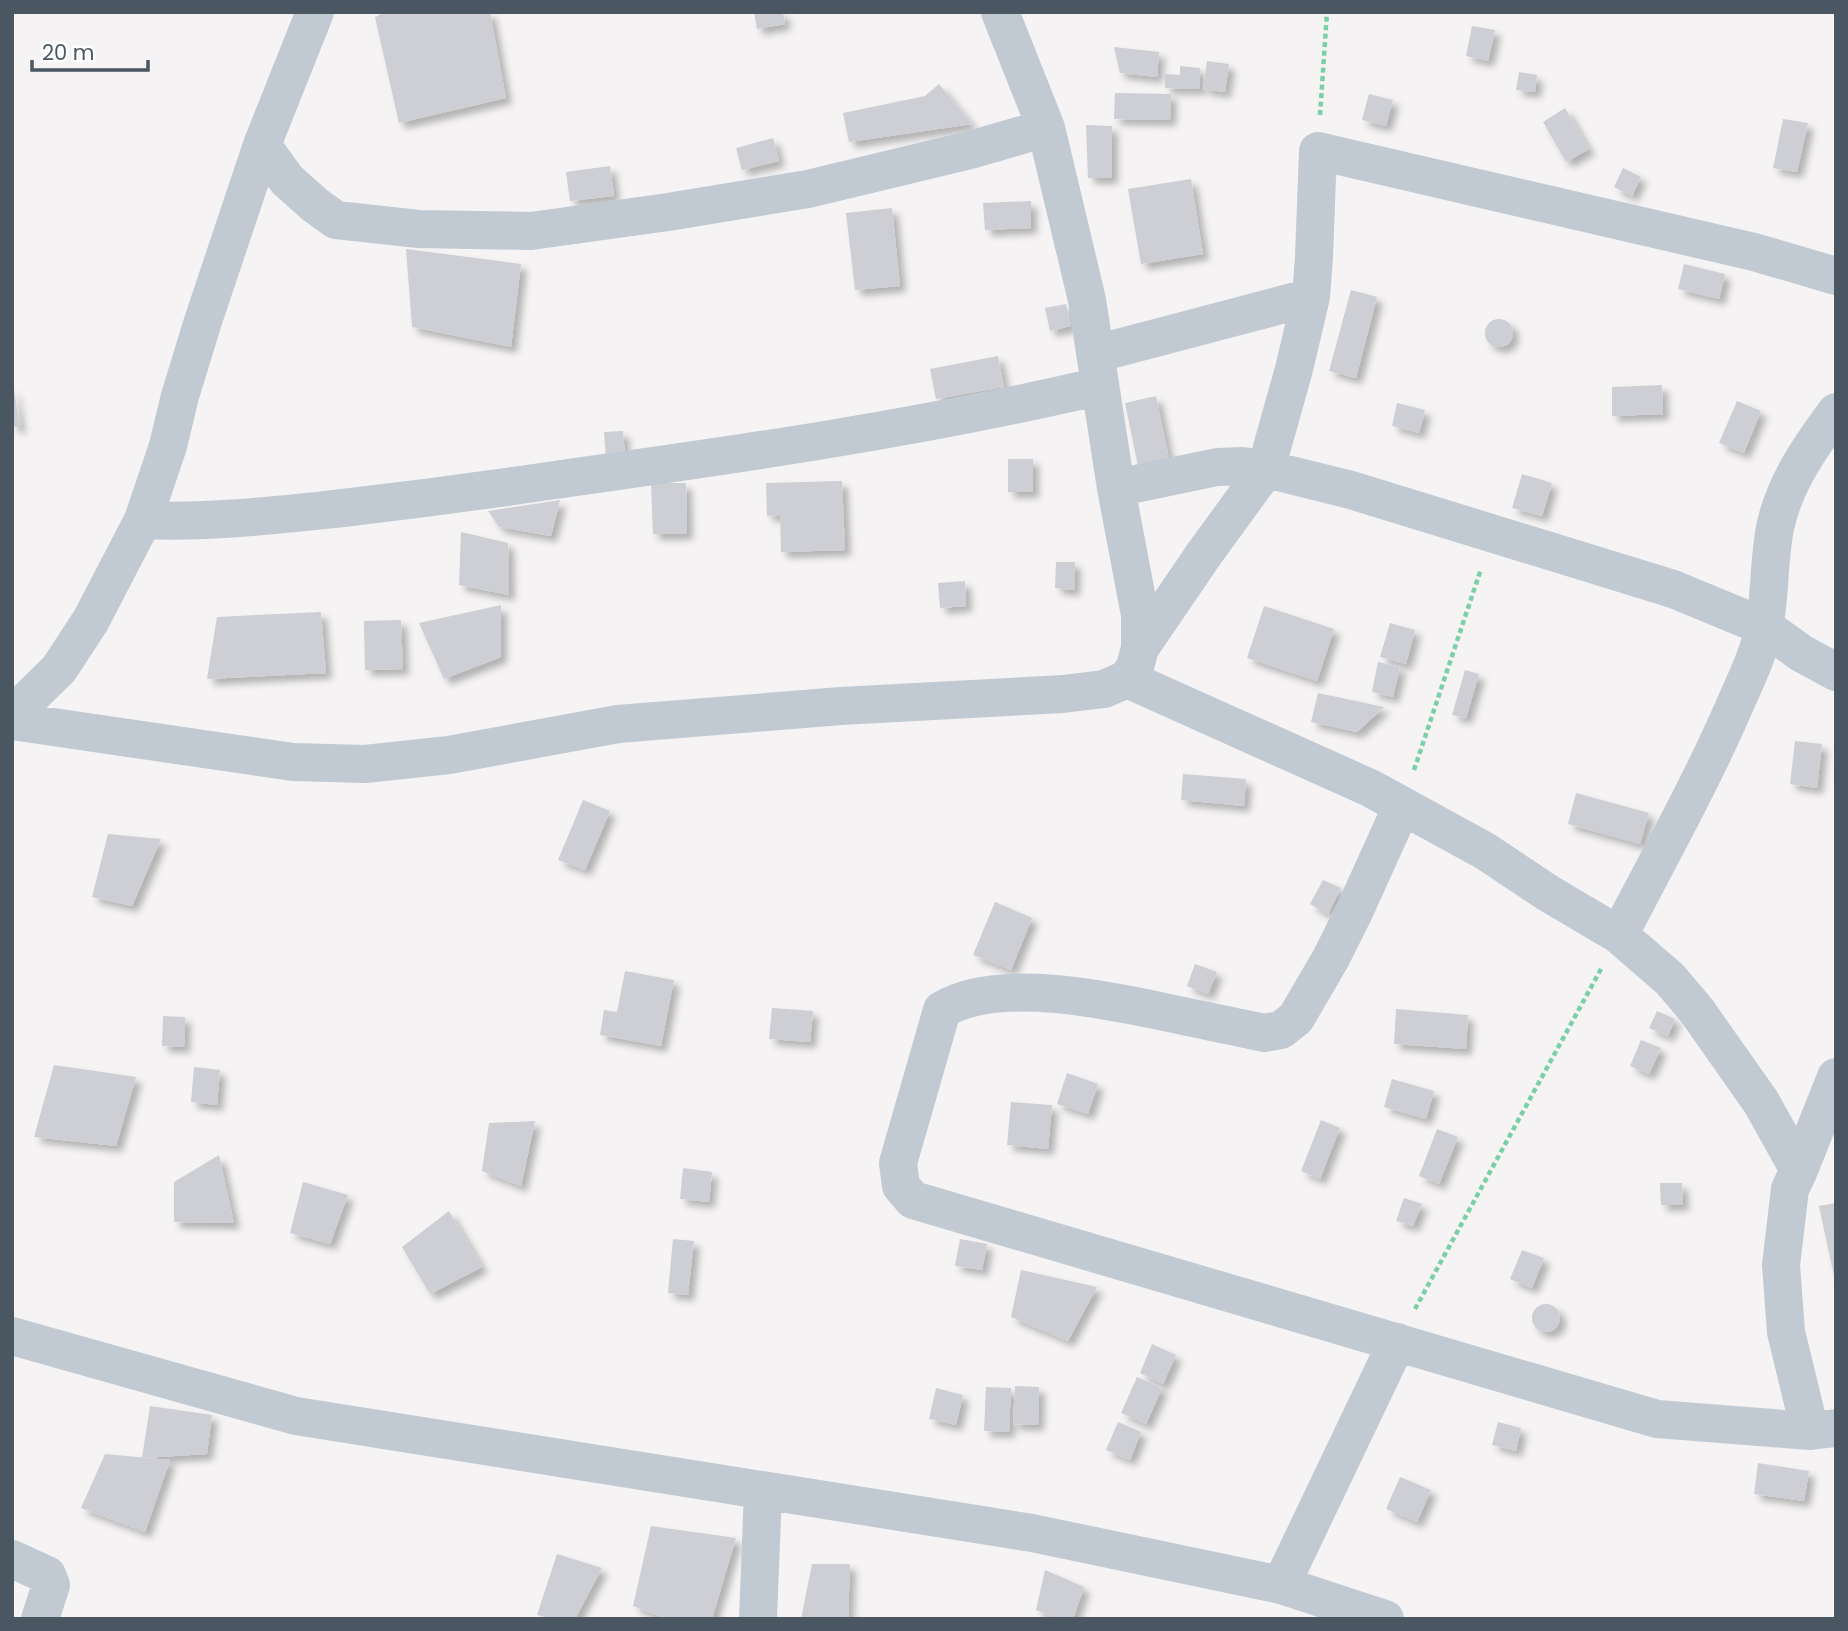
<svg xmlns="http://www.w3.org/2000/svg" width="1848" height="1631" font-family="Poppins,sans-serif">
  <defs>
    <filter id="shadow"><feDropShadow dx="6" dy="6" stdDeviation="3.5" flood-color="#0004"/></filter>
  </defs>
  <rect width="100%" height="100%" fill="#f5f3f3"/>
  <path fill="#cdcfd5" filter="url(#shadow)" d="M386 12H490L506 98 399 123 375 17Z
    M754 12H783L785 24 757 29Z
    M1472 26 1495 30 1488 61 1466 56Z
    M1114 47 1159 52 1157 77 1120 73Z
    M1207 61 1229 64 1225 92 1203 89Z
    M1180 66 1200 68V89L1165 88V74L1180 75Z
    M1519 72 1537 75 1535 92 1516 90Z
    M939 84 972 124 849 142 843 113 925 96Z
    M1115 93 1171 94 1170 120 1114 119Z
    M1369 94 1393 100 1386 126 1362 120Z
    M1565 108 1589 149 1566 162 1543 122Z
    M1783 119 1808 123 1797 172 1773 168Z
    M1086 125 1112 126V178H1088Z
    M773 138 779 161 742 170 736 148Z
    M610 166 614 196 570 201 566 172Z
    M1623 168 1641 177 1632 196 1614 187Z
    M1191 179 1203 254 1141 264 1128 189Z
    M1031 201V228L985 230 983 203Z
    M892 208 900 286 855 290 846 213Z
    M406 249 521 264 511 347 412 327Z
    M1684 264 1725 274 1719 299 1678 289Z
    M1351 290 1377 297 1356 378 1329 371Z
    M1066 304 1071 326 1050 331 1045 308Z
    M1485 333a14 14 0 1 1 28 0a14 14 0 1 1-28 0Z
    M998 356 1004 387 936 399 930 369Z
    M1662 385 1663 414 1612 416V387Z
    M12 389H14L20 428 12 426Z
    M1156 396 1169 459 1138 466 1125 403Z
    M1737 401 1761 411 1744 453 1719 443Z
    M1397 403 1425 410 1419 433 1392 426Z
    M623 431 625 456 606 457 604 432Z
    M1008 459H1033V492H1008Z
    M1522 474 1552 483 1542 516 1512 508Z
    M842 481 845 550 781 552 780 515 767 516 766 483Z
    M651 483H686L687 534H653Z
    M560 500 551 536 499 527 488 511Z
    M461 532 508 543 509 595 459 585Z
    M1056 562H1075L1074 590 1055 588Z
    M965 581 966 606 940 608 938 583Z
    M501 605V657L444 679 419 623Z
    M1264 606 1334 629 1317 681 1247 658Z
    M321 612 326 673 207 679 217 617Z
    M401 620 403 669 365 670 364 621Z
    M1390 623 1415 630 1406 664 1380 657Z
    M1378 662 1400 667 1393 697 1372 692Z
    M1465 670 1479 674 1466 718 1452 715Z
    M1318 693 1384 707 1357 732 1311 722Z
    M1795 741 1822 744 1817 788 1790 784Z
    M1183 774 1246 779 1244 806 1181 800Z
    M1576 793 1649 813 1640 844 1568 824Z
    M583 800 610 811 585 870 558 860Z
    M108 834 161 839 132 906 92 897Z
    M1323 880 1341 888 1328 914 1310 904Z
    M995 902 1032 918 1011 970 973 955Z
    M1195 964 1217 972 1208 994 1187 986Z
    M625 971 674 980 661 1046 600 1035 604 1010 617 1012Z
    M772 1008 813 1011 810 1042 769 1039Z
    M1396 1009 1468 1015 1466 1049 1394 1044Z
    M1657 1011 1675 1019 1668 1036 1649 1028Z
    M163 1016 185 1017 184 1047 162 1046Z
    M1641 1040 1661 1048 1649 1074 1630 1066Z
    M54 1065 136 1077 116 1146 34 1137Z
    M194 1067 220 1070 217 1105 191 1102Z
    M1067 1073 1098 1084 1088 1114 1057 1104Z
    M1392 1079 1434 1091 1426 1119 1384 1107Z
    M1011 1102 1052 1105 1048 1149 1007 1145Z
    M1321 1120 1340 1128 1320 1179 1301 1171Z
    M535 1121 521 1186 482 1171 489 1123Z
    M1437 1129 1458 1137 1439 1184 1419 1176Z
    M219 1155 234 1223 174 1222V1182Z
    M683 1168 712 1172 709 1202 680 1199Z
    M303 1182 348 1195 330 1244 290 1233Z
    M1660 1183H1682L1683 1205H1661Z
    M1404 1198 1422 1204 1413 1226 1396 1221Z
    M1836 1203V1280L1835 1281 1819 1206Z
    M449 1211 482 1267 430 1294 402 1247Z
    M673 1239 694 1241 688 1295 668 1293Z
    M960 1239 987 1244 982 1270 955 1266Z
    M1522 1250 1544 1258 1532 1288 1510 1279Z
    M1021 1270 1097 1287 1068 1341 1011 1317Z
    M1532 1318a14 14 0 1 1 28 0a14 14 0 1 1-28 0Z
    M1152 1344 1176 1355 1163 1384 1140 1373Z
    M1137 1377 1162 1388 1146 1424 1121 1413Z
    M1015 1386 1039 1387 1038 1425 1013 1424Z
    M986 1387 1011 1388 1009 1432 984 1431Z
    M936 1388 963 1395 956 1425 929 1419Z
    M150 1406 212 1415 207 1454 142 1458Z
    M1118 1422 1141 1432 1130 1460 1106 1450Z
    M1498 1422 1521 1428 1516 1451 1492 1445Z
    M105 1454 170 1460 145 1532 81 1508Z
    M1758 1463 1809 1471 1804 1501 1754 1494Z
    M1400 1477 1431 1490 1417 1522 1386 1509Z
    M651 1526 736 1538 712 1619H667L633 1606Z
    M557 1554 602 1568 575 1619H556L537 1615Z
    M812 1564H850L848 1619H801Z
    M1045 1570 1084 1587 1073 1619H1057L1036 1610Z"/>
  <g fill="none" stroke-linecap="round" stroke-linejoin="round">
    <path stroke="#7ad0a6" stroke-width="4.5" stroke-dasharray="5 3.5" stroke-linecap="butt" d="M1320 115 1327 12
      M1414 770 1481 569
      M1415 1309 1601 969"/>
    <path stroke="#c1cad2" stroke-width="38" d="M262 145 287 180 315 205 336 220 419 229 531 231 668 212 808 189 970 150 1046 128
      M1095 354 1311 297
      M1116 488 1217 467 1243 466 1266 469 1351 490 1673 589 1765 627 1801 653 1836 672
      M143 520C210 523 277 515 343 508 412 500 480 491 548 481 733 455 918 429 1100 386
      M1140 648 1204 554 1266 469 1294 369 1311 297 1314 257 1318 151 1754 252 1836 276
      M1127 679 1370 788 1485 851 1548 893 1619 935 1670 979 1697 1011 1761 1102 1799 1170
      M12 715 59 669 91 620 143 520 168 446 180 396 203 321 262 145 315 12
      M12 721 293 762 365 764 449 755 618 724 841 706 1063 694 1104 689 1127 679 1135 667 1140 648V615L1116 488 1087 300 1046 128 1000 12
      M1402 806 1354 912 1331 958 1296 1018 1281 1030 1264 1033C1233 1026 1201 1020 1169 1013 1108 1000 997 976 942 1010L898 1163 901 1186 913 1200 1657 1419 1810 1431 1836 1428
      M1619 935C1658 860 1700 785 1734 707 1742 688 1752 669 1758 649 1772 608 1767 569 1775 528 1784 484 1810 447 1836 412
      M12 1336 296 1416 1032 1533 1281 1585 1385 1619
      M1810 1431 1786 1332 1781 1265 1790 1189 1799 1170 1836 1077
      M12 1559 47 1575 51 1585 40 1619
      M1281 1585 1397 1342
      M758 1619 763 1491"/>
  </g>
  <rect width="1848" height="1631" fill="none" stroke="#4a5661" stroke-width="28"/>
  <path d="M32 60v10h116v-10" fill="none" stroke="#4a5661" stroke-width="3.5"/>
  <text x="42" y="60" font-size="21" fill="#4a5661" stroke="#ffffff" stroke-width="5" paint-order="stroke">20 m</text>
</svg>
